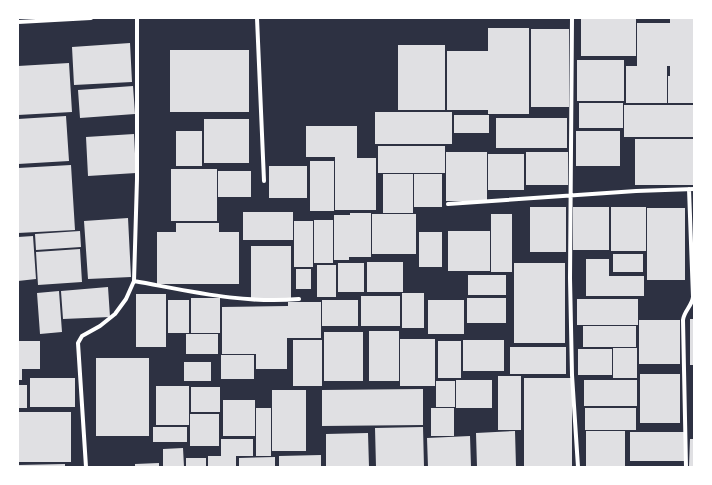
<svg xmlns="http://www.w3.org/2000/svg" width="712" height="485" font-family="Helvetica,sans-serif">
  <rect width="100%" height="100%" fill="#2d3142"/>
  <path fill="#e0e0e3" d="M581 18H636V56H581Z
    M670 18H694V103H668V76H670V66H667V103H626V66H637V23H670Z
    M488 28H529V114H488V110H447V51H488Z
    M531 29H569V107H531Z
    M130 43 132 82 74 85 72 47Z
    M398 45H445V110H398Z
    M170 50H249V112H170Z
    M577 60H624V101H577Z
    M69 63 72 112 18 115V66Z
    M133 86 135 114 80 118 78 90Z
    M579 103H623V128H579Z
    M624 105H694V137H624Z
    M375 112H452V144H375Z
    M454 115H489V133H454Z
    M66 116 69 161 18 164V119Z
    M496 118H567V148H496Z
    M204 119H249V163H204Z
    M306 126H357V158H376V210H335V157H306Z
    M176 131H202V166H176Z
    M576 131H620V166H576Z
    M134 134 136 173 88 176 86 137Z
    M635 139H694V185H635Z
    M378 146H445V173H378Z
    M446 152H487V201H446Z
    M526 152H568V185H526Z
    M488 154H524V190H488Z
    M310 161H334V211H310Z
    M71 165 75 230 18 233V168Z
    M269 166H307V198H269Z
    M171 169H217V221H171Z
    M218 171H251V197H218Z
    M383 174H413V213H383Z
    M414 174H442V207H414Z
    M530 207H566V252H530Z
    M573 207H609V250H573Z
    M611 207H646V251H611Z
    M647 208H685V280H647Z
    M243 212H293V240H243Z
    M350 213H371V257H349V260H334V215H350Z
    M372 214H416V254H372Z
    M491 214H512V272H491Z
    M128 218 131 277 88 279 84 221Z
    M314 220H333V263H314Z
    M294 221H313V267H294Z
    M176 223H219V232H239V284H157V232H176Z
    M80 231 81 247 36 250 35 234Z
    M448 231H490V271H448Z
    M419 232H442V267H419Z
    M33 236 36 279 18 281V237Z
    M251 246H291V298H251Z
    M80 249 82 282 38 285 36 252Z
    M613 254H643V272H613Z
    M586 259H609V276H644V296H586Z
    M367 262H403V292H367Z
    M338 263H364V292H338Z
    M514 263H565V343H514Z
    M317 265H336V297H317Z
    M296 269H311V289H296Z
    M468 275H506V295H468Z
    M108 287 110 317 63 319 61 291Z
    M59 291 62 332 40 334 37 293Z
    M402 293H424V328H402Z
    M136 294H166V347H136Z
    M361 296H400V326H361Z
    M191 298H220V333H191Z
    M467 298H506V323H467Z
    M577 299H638V325H577Z
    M168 300H189V333H168Z
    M322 300H358V326H322Z
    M428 300H464V334H428Z
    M288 302H321V338H287V369H256V354H222V307L288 306Z
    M690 319H694V365H690Z
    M639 320H680V364H639Z
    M583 326H636V347H583Z
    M369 331H399V381H369Z
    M324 332H363V381H324Z
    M186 334H218V354H186Z
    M400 339H435V386H400Z
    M293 340H322V386H293Z
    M463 340H504V371H463Z
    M18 341H40V369H22V380H18Z
    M438 341H461V378H438Z
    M510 347H566V374H510Z
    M613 348H637V378H613Z
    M578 349H612V375H578Z
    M221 355H254V379H221Z
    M96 358H149V436H96Z
    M184 362H211V381H184Z
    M640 374H680V423H640Z
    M498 376H521V430H498Z
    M30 378H75V407H30Z
    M524 378H572V467H524Z
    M456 380H492V408H456Z
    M584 380H637V406H584Z
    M436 381H455V407H436Z
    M18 385H27V408H18Z
    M156 386H189V425H156Z
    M191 387H220V412H191Z
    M423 389V425L322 426V390Z
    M272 390H306V451H272Z
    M223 400H255V436H223Z
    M256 408H271V456H256Z
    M431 408H454V436H431Z
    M585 408H636V430H585Z
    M18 412H71V462H18Z
    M190 414H219V446H190Z
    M153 427H187V442H153Z
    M423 427 424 467H376L375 428Z
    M515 431 516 467H477L476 433Z
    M586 431H625V467H586Z
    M630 432H684V461H630Z
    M368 433 369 467H326V434Z
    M470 436 471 467H428L427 438Z
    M221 439H253V456H236V467H208V456H221Z
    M690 439H694V467H689Z
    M183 448 184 467H163V449Z
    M321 455V467H279V456Z
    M275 457V467H239V458Z
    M186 458H206V467H186Z
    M159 463V467H135V464Z
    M65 464V467H18V465Z"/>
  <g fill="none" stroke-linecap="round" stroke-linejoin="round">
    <path stroke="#fff" stroke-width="4" d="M257 18 264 181
      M572 18 570 278 572 375 578 467
      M18 22 91 18
      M448 204 636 191 694 189
      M134 281C190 291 242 304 299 299
      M86 467 78 343 82 336 100 326 115 314 126 299 134 281 137 179V18
      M686 467 683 320C684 311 692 306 693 297L689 189"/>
  </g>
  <rect width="712" height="485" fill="none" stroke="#ffffff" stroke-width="38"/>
</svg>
